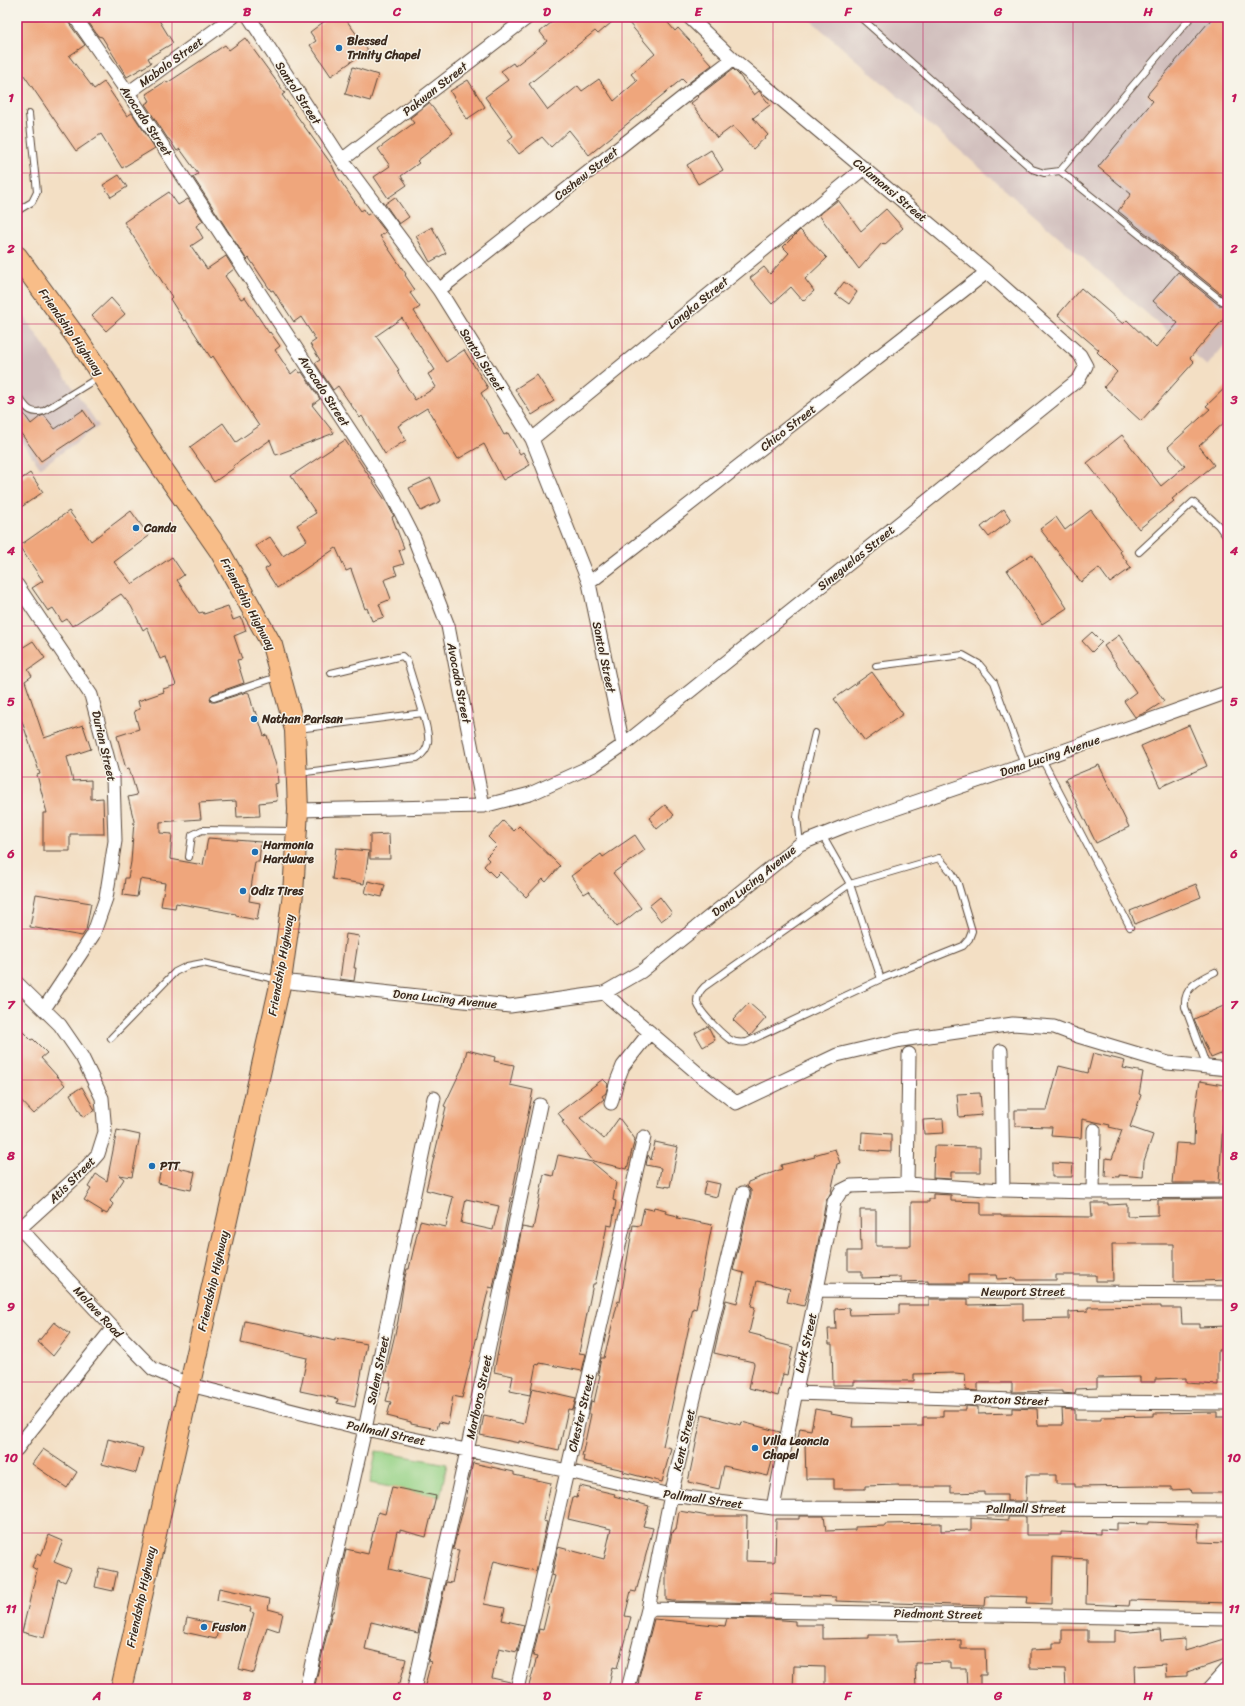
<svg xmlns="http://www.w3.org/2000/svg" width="1245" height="1706" font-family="Sriracha,sans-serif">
  <rect width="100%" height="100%" fill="#f7f3e8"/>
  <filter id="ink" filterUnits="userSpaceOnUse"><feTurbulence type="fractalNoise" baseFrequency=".025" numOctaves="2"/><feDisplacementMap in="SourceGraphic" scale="8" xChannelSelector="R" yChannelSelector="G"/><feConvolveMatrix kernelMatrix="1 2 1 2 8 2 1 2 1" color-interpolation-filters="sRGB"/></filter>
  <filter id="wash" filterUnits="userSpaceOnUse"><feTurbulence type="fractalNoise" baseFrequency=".012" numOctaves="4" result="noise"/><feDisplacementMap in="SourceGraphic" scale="16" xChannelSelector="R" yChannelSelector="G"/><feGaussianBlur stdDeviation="0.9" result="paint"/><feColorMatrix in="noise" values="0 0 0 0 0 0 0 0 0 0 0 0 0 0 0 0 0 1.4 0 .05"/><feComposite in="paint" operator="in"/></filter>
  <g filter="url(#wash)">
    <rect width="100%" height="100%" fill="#f3dfc4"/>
    <path fill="#d1bfbd" d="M807 17H1228V341L1207 366Z
      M22 313 99 426 40 468 17 434V317Z"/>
    <path fill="#97d387" stroke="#697e52" d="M376 1451 447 1464 440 1497 370 1483Z"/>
    <g id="blocks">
      <path fill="#efa67b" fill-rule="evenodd" d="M17 17H67L68 22 85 45 69 56 94 89 104 82 127 116 132 113 155 148 122 168 101 134 76 151 17 65Z
        M85 17H157L173 43 148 58 151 63 127 77 102 37 98 36Z
        M330 17H344L368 50 331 76 310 45 316 41 310 32Z
        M558 17H618L598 34 595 31 529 84 548 110 578 86 582 91 599 79 614 101 637 81 631 74 655 54 624 17H663L675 31 678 28 712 65 687 84 682 79 589 155 569 130 551 147 542 137 519 154 508 140 513 136 485 97 508 80 501 71 513 63 515 66 547 41 540 32Z
        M1213 17H1224L1228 20V314L1190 358 1194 362 1141 421 1104 387 1117 372 1097 352 1099 350 1058 315 1081 288 1123 324 1127 320 1156 348 1178 323 1153 301 1178 272 1219 305H1223L1226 303 1225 297 1118 211 1131 194 1098 167 1153 101 1147 95Z
        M245 38 285 93 282 95 332 165 337 176 361 211 364 209 367 215 371 213 386 232 380 236 406 274 405 275 415 290 410 293 420 307 414 311 446 362 464 350 488 388 481 393 504 435 508 433 520 454 523 452 530 465 503 480 484 444 458 459 427 408 398 426 406 440 385 454 362 416 360 418 338 386 333 390 315 363 320 360 310 344 316 340 301 317 294 322 273 290 271 291 249 258 247 260 193 177 198 174 180 149 177 151 169 139H168L145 104 150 101 146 94 166 81 167 83 225 45 229 50ZM402 318 435 370 428 374 436 387 415 400 397 371 399 370 376 336Z
        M353 67 378 75 370 101 345 94Z
        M733 69 739 75 754 95 759 91 770 105 753 118 768 135 753 149 733 126 717 138 691 103 699 97 698 96Z
        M468 80 485 107 467 119 450 91Z
        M429 103 453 133 417 161 419 163 401 176 407 185 388 198 374 177 390 166 378 149 414 123 410 118Z
        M711 150 723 170 698 184 687 165Z
        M119 175 127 187 111 197 103 185Z
        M169 192 178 205 188 199 203 221 196 226 203 238 191 246 207 269 226 256 234 269 225 276 241 299 245 297 269 333 270 332 280 346 275 350 291 374 297 369 300 373 302 372 320 399 312 405 334 433 276 455 270 440 233 466 234 468 214 482 190 447 223 423 236 442 259 426 213 356 211 358 186 320 184 321 170 299 172 297 124 222Z
        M395 197 409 217 399 224 385 204Z
        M838 200 861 231 886 209 903 228 884 245 882 243 859 269 819 215Z
        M432 227 446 253 430 262 416 236Z
        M800 230 827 258 805 279 814 291 803 301 791 287 772 304 750 278 764 267 770 274 789 253 783 247Z
        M844 282 857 292 849 304 835 294Z
        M111 298 125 314 106 331 92 316Z
        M537 375 554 401 532 415 515 389Z
        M1228 385V419L1199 446 1214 465 1172 499 1174 501 1139 529 1087 463 1122 435 1161 486 1185 466 1168 447 1210 409 1206 406Z
        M17 404 31 424 41 416 44 415 55 429 83 410 94 426 41 461 17 428Z
        M345 440 387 503 394 516 392 517 404 548 399 550 404 564 394 567 397 575 384 580 391 599 379 604 384 617 372 621 367 608 365 609 351 569 346 571 336 548 277 588 265 569 270 566 256 546 270 537 283 556 307 540 297 525 316 513 291 476Z
        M30 473 43 492 17 510V482Z
        M431 478 441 501 421 511 409 488Z
        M1004 509 1011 520 989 537 981 527Z
        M1091 510 1121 551 1120 552 1131 568 1110 583 1099 568 1081 582 1040 529 1056 517 1065 530Z
        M69 511 91 541 131 511 149 536 114 562 132 584 172 557 184 575 177 580 199 613 203 612 204 614 228 606 233 620 241 617 246 631 234 636 242 659 237 660 244 683 213 694 210 699 211 702H215L247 692 249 693 254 712 256 711 264 736 267 735 277 769 278 783 275 784 277 801 259 803 260 816 237 817 236 801 199 803 201 819 160 822V833L172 834 170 859 203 865 208 838 261 842 259 862H255L249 901 260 903 257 920 236 916V914L176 903 175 908 161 906 165 883 140 879 137 897 123 895 125 878H128L131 862 134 821 128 797 137 795 129 768 126 769 117 736 139 729 134 711 140 709 138 701 164 692 163 689 176 685 166 657 160 659 147 627 143 630 131 606 121 594 72 626 67 619 62 622 53 608 48 611 32 588 43 581 19 546Z
        M1032 554 1067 608 1042 624 1007 570Z
        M1092 632 1102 642 1092 652 1082 641Z
        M1119 635 1164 701 1147 712 1135 717 1124 701 1136 692 1104 646Z
        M33 641 45 658 28 670 32 676 25 681 44 738 83 725 91 749 67 757 73 781 91 780V799L103 798 104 834H70V851H43V813H47L37 775 40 774 17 707V651Z
        M872 672 903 714 865 741 834 699Z
        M1189 725 1207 766 1160 787 1141 746Z
        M1099 765 1129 827 1096 843 1065 779Z
        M665 805 674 815 657 829 649 818Z
        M503 821 514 831 519 826 560 866 546 882 543 879 526 897 500 872 495 877 484 866 489 860 486 857 497 846 488 837Z
        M389 834 390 859H370V835Z
        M635 835 645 850 613 873 641 908 617 927 589 891 584 894 571 876 601 854 603 857Z
        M336 848 369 851 364 884 332 879Z
        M368 881 385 885 382 897 365 893Z
        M1196 884 1201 897 1135 924 1130 911Z
        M36 894 91 903 86 930 82 936 30 927Z
        M660 897 672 913 661 921 649 906Z
        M346 934 359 936 354 968H356L354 981 340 979Z
        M749 1003 766 1018 750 1036 733 1020Z
        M1228 1004V1051L1211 1058 1194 1019Z
        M17 1026 31 1040 33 1039 47 1053 41 1058 65 1085 34 1114 17 1096Z
        M708 1026 715 1040 703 1047 695 1033Z
        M467 1050 495 1057 494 1061 514 1065 510 1085 533 1090 493 1288 489 1287 462 1398 453 1396 448 1424 439 1422 437 1429 411 1424V1422L387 1416 391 1402 386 1401 391 1382 384 1381 398 1321 404 1281 407 1269H409L420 1221 446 1227 453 1197 426 1190 446 1107 444 1106 463 1066ZM466 1199 499 1206 493 1230 461 1223Z
        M1093 1053 1125 1061 1123 1068 1143 1072 1139 1094 1141 1095 1130 1127 1153 1135 1144 1161 1143 1177 1119 1175V1177L1105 1176 1106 1158 1112 1159 1122 1130 1109 1127 1110 1125 1082 1119 1081 1138 1051 1136 1052 1127 1015 1126V1110H1047L1059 1066 1088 1073Z
        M603 1079 608 1084 606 1093 602 1096 604 1099 580 1118 604 1139 619 1118 635 1139 627 1169 593 1161 562 1122 564 1121 558 1113Z
        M1200 1081 1224 1085 1223 1090H1228V1122H1223L1219 1183H1172L1176 1143 1194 1144 1195 1113Z
        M82 1087 95 1110 83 1117 70 1094Z
        M980 1093 982 1115 959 1117 957 1094Z
        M943 1119 944 1133 924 1134 923 1120Z
        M117 1130 140 1135 132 1177 119 1175 124 1179 110 1201 113 1204 107 1214 103 1212 102 1214V1211L84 1200 91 1189 88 1187 96 1174 107 1181Z
        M862 1132 891 1134V1152L861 1150Z
        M655 1142 678 1147 670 1187 658 1185 661 1168 646 1165 648 1155 651 1160Z
        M934 1146 980 1147V1172H951V1179L933 1178Z
        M835 1149 840 1163 837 1164 831 1192 826 1201 812 1275 804 1306 787 1302 790 1289 757 1281 751 1306 755 1307 749 1333 761 1336 760 1337 765 1339V1340L793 1347 787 1375 783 1374 778 1396 749 1388 754 1364 753 1362 714 1353 726 1300 737 1303 744 1273 733 1270 751 1195V1190L747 1186 748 1182 782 1169 781 1165 815 1157 814 1155Z
        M558 1155 592 1162 616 1182 613 1200 616 1201 612 1226 607 1225 601 1258 595 1284H593L579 1353 586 1354 582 1371 540 1363 539 1365 536 1364 530 1395 510 1391 513 1376 494 1372 522 1227 533 1229 544 1174 553 1176Z
        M1052 1163 1073 1164 1072 1177H1052Z
        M162 1164 195 1172 191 1190 158 1183Z
        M706 1181 720 1184 717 1197 703 1194Z
        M933 1194 951 1195V1201L981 1202V1215H1001V1216L1092 1217 1091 1203H1108V1205L1127 1204V1216L1158 1215V1200L1228 1199V1280L1174 1282V1244H1112L1113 1281H1096V1275H1056V1280H1016V1278L997 1279 996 1275H968V1283H928V1281L901 1282V1277L862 1278V1271H848V1251H861L860 1210H876V1246H911V1202H929V1199H933Z
        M654 1207 666 1210 665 1213 678 1216 677 1218 712 1225 696 1309 693 1308 663 1446 671 1448 662 1482 623 1472 624 1470 583 1461 584 1456H582L591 1414H589L591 1401 594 1402 600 1375 598 1374 601 1358H604L618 1301 620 1302 633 1225 640 1226 644 1208 653 1210Z
        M929 1299H968V1305L1023 1304V1320L1069 1319V1312L1088 1311V1307L1161 1306V1308H1181L1182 1324H1199V1327L1228 1326V1349L1218 1350V1385L1186 1383V1378L1155 1379V1382H1140V1377L1097 1378V1388L1076 1389 1075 1394 1062 1393V1391L1012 1392V1383H978V1391L966 1390 965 1374 955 1373 914 1374V1381H854V1385H833L832 1344H829L828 1329H836L835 1309 849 1308 850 1315 899 1314V1305H929Z
        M245 1321 335 1341V1338L367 1344 355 1407 337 1403 338 1399 300 1391 307 1358 241 1343Z
        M54 1322 70 1334 53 1356 38 1342Z
        M532 1388 576 1398 573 1410 568 1409 559 1450 519 1441V1443L480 1435 484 1415 524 1424Z
        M966 1406 978 1407V1414L1012 1413V1408L1037 1409 1038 1425H1063L1062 1409 1075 1410V1420H1101V1417L1154 1416V1413L1217 1412V1417H1228L1226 1493H1191L1190 1489 1171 1490V1487H1154V1486L1075 1487V1484H1056V1475H1027L1026 1501H1007V1495H984V1492L951 1493V1487H899V1485L865 1486V1489H834V1479H806L805 1444 797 1443 800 1428 811 1430 815 1409 832 1412 831 1414 853 1418 852 1427 923 1426V1417H943V1410H966Z
        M702 1415 741 1425 742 1422 780 1432 768 1476 724 1466 719 1489 688 1482Z
        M108 1439 143 1448 136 1473 102 1464Z
        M43 1449 77 1472 67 1488 32 1464Z
        M473 1463 514 1472V1475L551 1483 543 1521 547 1522 536 1571 494 1561 487 1591 484 1604 505 1608 502 1620 524 1625 517 1652 499 1648 492 1678 510 1682 509 1689H424L431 1662 428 1661 446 1582 452 1583 459 1550 453 1549 469 1486 468 1485Z
        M580 1486 615 1494 614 1496 649 1506 643 1526 653 1528 636 1592 631 1591 625 1616 631 1617 617 1668 613 1667 608 1689H528L537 1657 533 1656 539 1629 543 1630 549 1605H547L555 1576 552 1575 558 1547 604 1559 611 1529 568 1519 573 1497 577 1498Z
        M392 1487 436 1496 426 1537 400 1530V1532L397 1531 389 1569 430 1579 418 1633 371 1622 365 1649 406 1659 400 1683H398L397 1689H314L332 1612H333L346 1549 368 1554 378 1512 385 1514Z
        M679 1511 708 1516H747L746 1561 773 1562 775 1561 776 1519H799V1516H824L826 1531 855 1530V1527L885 1526V1524L941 1523V1531L971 1530V1518L1008 1520V1517H1026V1535H1061V1532L1100 1534V1529L1117 1530V1523L1149 1524V1522L1199 1524 1198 1542 1228 1543V1603L1130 1600 1129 1606 1086 1604 1087 1559 1053 1557 1052 1604 1027 1603 1028 1597 986 1596 985 1606 836 1601V1597L771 1594 770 1603 672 1601 666 1600V1563L672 1532 673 1533 674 1530H676Z
        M49 1535 63 1541 54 1562 71 1569 65 1582 58 1579 44 1638 22 1632 37 1570 32 1567 37 1554 41 1556Z
        M99 1568 117 1572 113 1591 95 1587Z
        M219 1588 270 1599 268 1609 283 1613 279 1631 267 1627 254 1673 239 1669 254 1613 250 1612 251 1608 217 1600Z
        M187 1618 219 1625 216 1639 184 1632Z
        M727 1618 770 1619 795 1621V1625H823V1639L869 1638V1635H897V1642L961 1640V1649H985L986 1675H980V1689H967L966 1668H950V1662L916 1663V1666H915L916 1689H825V1667L794 1666 793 1689H638L639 1677 654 1619 725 1626Z
        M1062 1630H1088V1642H1115V1630L1128 1632 1160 1630 1161 1641 1185 1639V1651L1228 1638V1658L1187 1672V1676L1166 1677 1165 1664 1135 1666 1136 1689H1118V1688L1066 1689 1065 1669 1030 1668V1650L1053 1649V1643H1062Z"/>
    </g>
  </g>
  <g filter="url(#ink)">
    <use href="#blocks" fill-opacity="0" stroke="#574537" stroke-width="1"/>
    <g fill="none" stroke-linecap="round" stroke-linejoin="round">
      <g stroke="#574537" stroke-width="8">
        <path id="lane" d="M860 17 1032 169 1044 173 1060 171 1222 301
          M1060 171 1191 17
          M17 211 32 202 37 192 29 114
          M17 395C26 406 28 415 44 411L99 377
          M1139 552 1193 502 1218 525 1228 539
          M876 666 963 655 979 664 994 682 1024 765
          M331 673 402 656 407 661 423 713
          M214 698 277 677
          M298 729 423 713C427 730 435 747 417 758L298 773
          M1042 759 1130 927
          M822 835 850 884 704 987C700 991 697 995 697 1001 697 1010 721 1033 729 1039 735 1043 741 1043 747 1042L881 979 963 946 969 939 972 931 958 884 952 873 939 858 850 884 881 979
          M800 844 797 817 800 795 815 733
          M189 857 192 835 202 830 294 831
          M111 1038 175 972 187 966 203 963 279 980
          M1207 1067 1185 1007C1183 987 1199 980 1215 972"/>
      </g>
      <g stroke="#574537" stroke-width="15">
        <path id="street" d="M75 17 128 93 390 491 414 538 448 626 483 806
          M249 17 342 160 439 290 532 439 589 583 623 745
          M128 93 233 17
          M342 160 528 17
          M439 290 696 87 733 59
          M532 439 864 168
          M589 583 987 272
          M17 585 91 695 113 778 115 841 106 898 93 935 44 1009
          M298 810 483 806 530 794 594 765 623 745 1079 379 1086 366 1080 355 987 272 733 59 689 17
          M281 981 510 1006 604 993 642 971 800 844 845 826 1024 765 1228 692
          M17 983 60 1025 82 1057 102 1098 105 1132 98 1154 83 1171 17 1231
          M604 993 701 1076 736 1103 837 1055 901 1040 1013 1024 1054 1027 1078 1036 1168 1063 1228 1069
          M1001 1051 1003 1190
          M611 1103 617 1081 623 1066 650 1032
          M907 1184 909 1054
          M1093 1192 1094 1130
          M17 1225 113 1328 153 1369 190 1385 365 1429 568 1471 671 1495 773 1508 1228 1510
          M818 1290 1228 1293
          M795 1393 1081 1402 1228 1403
          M17 1449 28 1434 113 1328
          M773 1508C792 1406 815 1305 834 1202L841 1191 851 1186 907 1184 1003 1190 1093 1192 1228 1191
          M648 1609 1228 1619
          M306 1689 365 1429 434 1098
          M414 1689 467 1451 540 1105
          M517 1689 644 1137
          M628 1689 648 1609 671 1495 743 1193
          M1209 1689 1228 1668"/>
      </g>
      <g stroke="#574537" stroke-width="22">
        <path id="primary" d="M17 256 79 341 162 468 219 550 272 645 295 730 298 810 293 894 281 981 121 1689"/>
      </g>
      <use href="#lane" stroke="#fff" stroke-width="6"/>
      <use href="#street" stroke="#fff" stroke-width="13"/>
      <use href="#primary" stroke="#f8bd88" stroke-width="20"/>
    </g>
  </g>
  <path fill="none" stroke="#c2185b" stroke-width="1" stroke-opacity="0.55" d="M172 17V1689M322 17V1689M472 17V1689M622 17V1689M773 17V1689M923 17V1689M1073 17V1689M17 173H1228M17 324H1228M17 475H1228M17 626H1228M17 777H1228M17 929H1228M17 1080H1228M17 1231H1228M17 1382H1228M17 1533H1228"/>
  <g fill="#1f6fb2" stroke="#f7f3e8" stroke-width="1.5">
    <circle cx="339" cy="48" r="4"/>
    <circle cx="136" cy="528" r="4"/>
    <circle cx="254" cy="719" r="4"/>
    <circle cx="255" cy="852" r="4"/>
    <circle cx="243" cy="891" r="4"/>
    <circle cx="152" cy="1166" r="4"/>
    <circle cx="755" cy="1448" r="4"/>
    <circle cx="204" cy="1627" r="4"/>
  </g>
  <g text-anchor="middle" stroke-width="3" stroke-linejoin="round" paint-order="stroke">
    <g font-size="12" font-weight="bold" fill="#3b2a1e" stroke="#f7f3e8" text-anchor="start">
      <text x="347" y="45">Blessed<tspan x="347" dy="14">Trinity Chapel</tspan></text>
      <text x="144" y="532">Canda</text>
      <text x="262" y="723">Nathan Parisan</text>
      <text x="263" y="849">Harmonia<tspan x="263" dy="14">Hardware</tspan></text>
      <text x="251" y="895">Odiz Tires</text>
      <text x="160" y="1170">PTT</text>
      <text x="763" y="1445">Villa Leoncia<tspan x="763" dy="14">Chapel</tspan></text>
      <text x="212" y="1631">Fusion</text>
    </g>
    <g font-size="12" fill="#3b2a1e" stroke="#f7f3e8">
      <text transform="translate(171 62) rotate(-36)" y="4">Mabolo Street</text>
      <text transform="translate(435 89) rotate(-38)" y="4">Pakwan Street</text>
      <text transform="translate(298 93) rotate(57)" y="4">Santol Street</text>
      <text transform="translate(146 121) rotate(56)" y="4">Avocado Street</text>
      <text transform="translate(586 174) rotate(-38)" y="4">Cashew Street</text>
      <text transform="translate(890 190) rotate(40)" y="4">Calamansi Street</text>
      <text transform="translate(698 303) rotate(-39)" y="4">Langka Street</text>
      <text transform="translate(71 332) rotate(55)" y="4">Friendship Highway</text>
      <text transform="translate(482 360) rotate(58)" y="4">Santol Street</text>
      <text transform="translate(324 391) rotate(57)" y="4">Avocado Street</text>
      <text transform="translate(788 428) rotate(-38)" y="4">Chico Street</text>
      <text transform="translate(856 558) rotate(-39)" y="4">Sineguelas Street</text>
      <text transform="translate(248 604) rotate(62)" y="4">Friendship Highway</text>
      <text transform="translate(604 657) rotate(78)" y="4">Santol Street</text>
      <text transform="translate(459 683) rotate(79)" y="4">Avocado Street</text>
      <text transform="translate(104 746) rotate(77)" y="4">Durian Street</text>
      <text transform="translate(1050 756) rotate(-19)" y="4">Dona Lucing Avenue</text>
      <text transform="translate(754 881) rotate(-39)" y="4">Dona Lucing Avenue</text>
      <text transform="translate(281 965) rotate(-80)" y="4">Friendship Highway</text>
      <text transform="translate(445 999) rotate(6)" y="4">Dona Lucing Avenue</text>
      <text transform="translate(72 1180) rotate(-45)" y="4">Atis Street</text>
      <text transform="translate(213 1281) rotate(-77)" y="4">Friendship Highway</text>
      <text x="1023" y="1296">Newport Street</text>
      <text transform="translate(98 1312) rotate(47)" y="4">Molave Road</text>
      <text transform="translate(806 1343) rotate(-77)" y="4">Lark Street</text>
      <text transform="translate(378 1370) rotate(-78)" y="4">Salem Street</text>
      <text transform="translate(479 1397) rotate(-78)" y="4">Marlboro Street</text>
      <text transform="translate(1011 1400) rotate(2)" y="4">Paxton Street</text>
      <text transform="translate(581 1413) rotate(-77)" y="4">Chester Street</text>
      <text transform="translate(386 1433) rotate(12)" y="4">Pallmall Street</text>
      <text transform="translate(684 1440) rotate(-77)" y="4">Kent Street</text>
      <text transform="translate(703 1499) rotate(8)" y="4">Pallmall Street</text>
      <text x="1026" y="1513">Pallmall Street</text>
      <text transform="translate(141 1597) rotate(-78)" y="4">Friendship Highway</text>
      <text transform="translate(938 1614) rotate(1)" y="4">Piedmont Street</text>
    </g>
  </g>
  <rect width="1245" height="1706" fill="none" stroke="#f7f3e8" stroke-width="44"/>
  <rect x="22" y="22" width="1201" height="1662" fill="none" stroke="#c2185b" stroke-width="1.5"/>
  <g font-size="13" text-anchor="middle" font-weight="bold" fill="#c2185b">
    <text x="97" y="16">A</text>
    <text x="247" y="16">B</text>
    <text x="397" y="16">C</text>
    <text x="547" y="16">D</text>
    <text x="698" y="16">E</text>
    <text x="848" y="16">F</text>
    <text x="998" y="16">G</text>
    <text x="1148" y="16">H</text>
    <text x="11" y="102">1</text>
    <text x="1234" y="102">1</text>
    <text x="11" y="253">2</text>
    <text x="1234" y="253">2</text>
    <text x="11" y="404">3</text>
    <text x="1234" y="404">3</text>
    <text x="11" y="555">4</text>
    <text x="1234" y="555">4</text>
    <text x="11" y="706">5</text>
    <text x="1234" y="706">5</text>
    <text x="11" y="858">6</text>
    <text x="1234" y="858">6</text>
    <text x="11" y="1009">7</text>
    <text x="1234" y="1009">7</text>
    <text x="11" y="1160">8</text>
    <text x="1234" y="1160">8</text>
    <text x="11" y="1311">9</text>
    <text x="1234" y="1311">9</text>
    <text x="11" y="1462">10</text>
    <text x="1234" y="1462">10</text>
    <text x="11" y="1613">11</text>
    <text x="1234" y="1613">11</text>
    <text x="97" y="1700">A</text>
    <text x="247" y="1700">B</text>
    <text x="397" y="1700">C</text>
    <text x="547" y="1700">D</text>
    <text x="698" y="1700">E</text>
    <text x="848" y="1700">F</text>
    <text x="998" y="1700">G</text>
    <text x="1148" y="1700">H</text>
  </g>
</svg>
